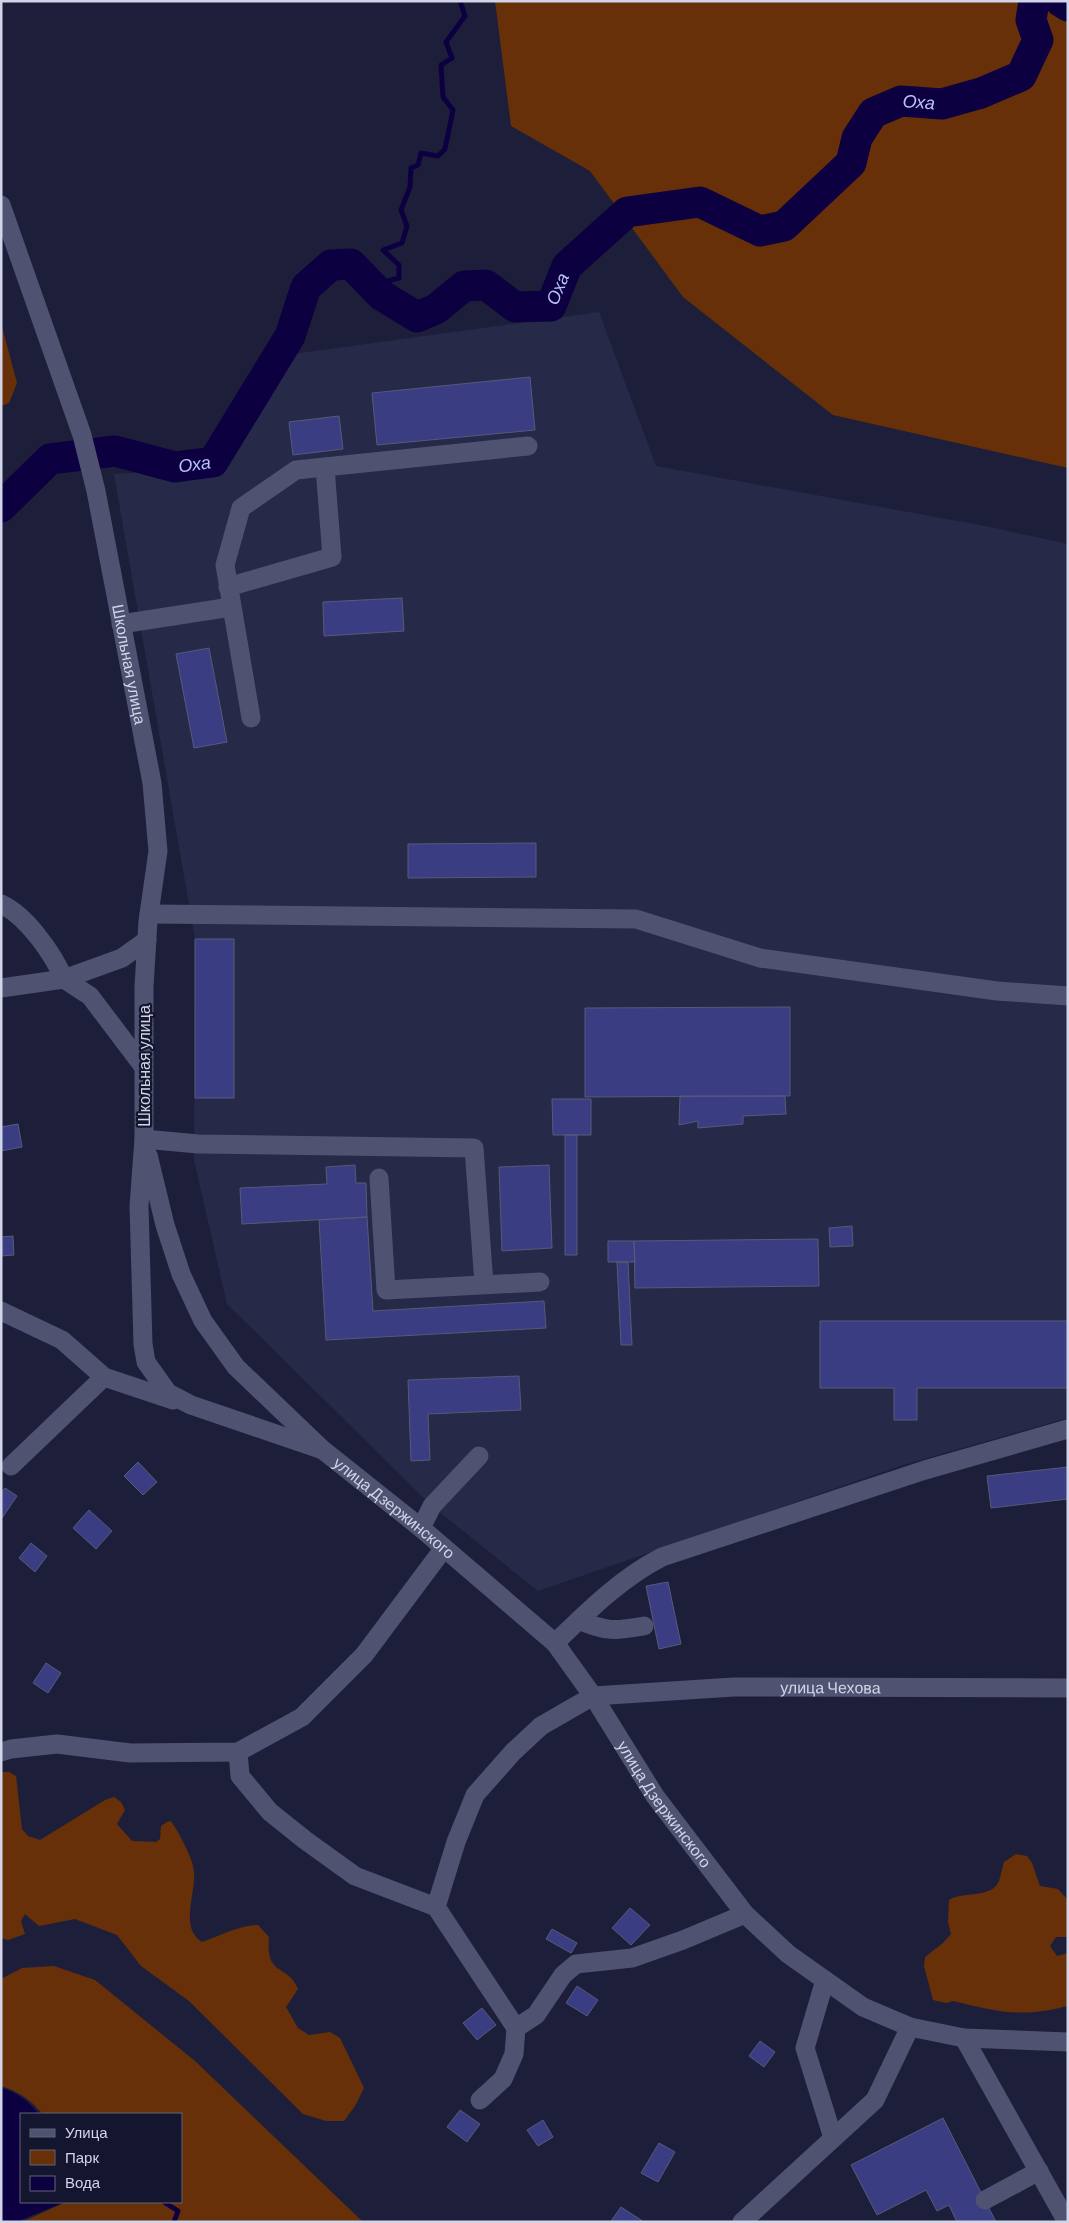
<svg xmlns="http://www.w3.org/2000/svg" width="1069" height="2223" font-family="Barlow,sans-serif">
  <rect width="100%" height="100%" fill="#1d1f3a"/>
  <path fill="#262948" d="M599 312 656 466 985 526 1068 544V1418L903 1465 538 1591 432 1506 227 1304 194 1160 195 939 114 474 206 469 286 355Z"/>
  <path fill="#683008" d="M495 1H1068V468L833 415 683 297 590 171 511 126Z
    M1 323 17 383 9 403 1 406Z
    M1 1772H9L16 1776 22 1829 28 1836 40 1840 105 1800 114 1797 121 1802 125 1810 117 1824 132 1841 156 1842 160 1839 161 1826 167 1822 171 1821C179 1833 193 1858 194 1872 196 1894 179 1928 202 1942 220 1936 239 1925 258 1925L269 1937C265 1978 288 1963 298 1989L286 2007 298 2028 309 2035 330 2032 340 2038 364 2088 355 2106 344 2121H326L303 2114 189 2001 141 1966 117 1935 75 1919 39 1926 25 1914 21 1921 25 1934 8 1940 1 1938Z
    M1016 1854 1027 1856 1032 1863 1040 1886 1058 1889 1068 1900V1937H1056L1050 1946 1057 1956 1068 1953V2006C1020 2018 999 2012 953 2001L946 2003 933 2000 924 1966 925 1957 943 1943 951 1934 948 1922 949 1900C962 1891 992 1899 999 1881 1001 1875 1002 1868 1004 1862Z
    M54 1966 95 1980 195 2061 363 2222H22L66 2202H181V2114H43C38 2110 36 2106 31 2102 25 2096 9 2088 1 2086V1979L22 1968Z"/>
  <path fill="#0d0040" d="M1 2088C17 2091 29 2102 39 2114H21V2202H65L16 2222H1Z"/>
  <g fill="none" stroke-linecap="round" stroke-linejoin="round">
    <path stroke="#0d0040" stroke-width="5" d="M381 295 388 281 399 278V265L383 250 402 243 407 226 401 210 410 187 411 168 418 165 421 153 438 156 445 149 453 110 443 97 441 65 452 58 446 42 465 16 460 1
      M164 2202 178 2211 174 2222"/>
    <g stroke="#0d0040" stroke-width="31">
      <path d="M1060 1 1068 6"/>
      <path id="s1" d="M1 507 50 459 115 451 175 467 213 462 290 336 306 287 331 265 351 264 381 295 417 317 436 309 464 286 486 285 515 307 551 306 567 266 627 212 700 202 760 231 784 226 851 163 857 138 873 113 901 101 942 104 981 93 1021 76 1038 40 1031 20 1034 1"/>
    </g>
  </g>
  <path fill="#3b3d82" stroke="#565a79" d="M530 377 535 430 377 445 372 393Z
    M339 416 343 449 293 455 289 422Z
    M402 598 404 631 324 636 323 602Z
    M209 648 227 742 194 748 176 654Z
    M536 843V877L408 878V844Z
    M195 939H234V1098H195Z
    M790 1007V1096L585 1097V1008Z
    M680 1096H785L786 1114 743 1116V1124L698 1128V1121L679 1125Z
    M552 1099H591V1135H553Z
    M18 1124 22 1147 1 1151V1127Z
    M565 1135H577V1255H565Z
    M355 1165 356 1183H366L367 1217 242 1224 240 1188 327 1184 326 1167Z
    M549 1165 552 1248 502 1251 499 1167Z
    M367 1217 373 1311 544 1301 546 1328 326 1340 319 1220Z
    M852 1226 853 1246 830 1247 829 1228Z
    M13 1236 14 1255 1 1256V1237Z
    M818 1239 819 1286 635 1288 634 1241Z
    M608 1241H634L635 1262H608Z
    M617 1262H628L632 1345H621Z
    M820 1321H1068V1388H917V1420H894V1388H820Z
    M519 1376 521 1410 428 1414 430 1460 411 1461 408 1380Z
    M138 1462 157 1482 143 1495 124 1476Z
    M1068 1467V1499L991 1508 987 1476Z
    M5 1488 17 1496 2 1518 1 1493Z
    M89 1510 112 1531 96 1549 73 1528Z
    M31 1543 47 1556 35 1572 19 1558Z
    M668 1582 681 1644 659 1649 646 1586Z
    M46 1663 61 1673 48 1693 33 1683Z
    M630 1908 650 1925 631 1945 612 1928Z
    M552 1929 577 1943 571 1953 546 1939Z
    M577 1986 598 2000 587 2016 566 2003Z
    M482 2008 496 2025 477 2040 463 2023Z
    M760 2041 775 2052 764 2067 749 2056Z
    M460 2110 480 2124 467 2142 447 2127Z
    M943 2118 996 2222H957L949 2205 937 2211 926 2190 877 2215 851 2165Z
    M543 2120 553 2137 538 2146 527 2130Z
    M659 2143 675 2152 658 2182 641 2173Z
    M621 2207 644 2222 611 2221Z"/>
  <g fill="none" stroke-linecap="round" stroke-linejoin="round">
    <g stroke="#4f5371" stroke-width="19">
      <path id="s2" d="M1 205 82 435 96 491 152 783 158 851 148 921 144 987V1139L139 1206 143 1344 146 1362 168 1393 191 1405 323 1450"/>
      <path d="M228 587 332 557 325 467"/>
      <path d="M121 624 231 607"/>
      <path d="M251 718 225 565 241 508 296 470 528 446"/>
      <path d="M1 904C27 916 53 954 64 979L122 958 147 940"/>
      <path d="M149 914 636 919 760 958 997 991 1068 996"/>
      <path d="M1 988 64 979 90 996 143 1066"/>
      <path d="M144 1139 198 1144 474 1148 484 1284"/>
      <path id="s3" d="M148 1155 165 1225 181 1274 203 1321 236 1367 323 1450 421 1528 555 1643 593 1696 655 1796 745 1914 788 1954 863 2007 910 2027 964 2038 1068 2042"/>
      <path d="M379 1178 386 1290 540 1282"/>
      <path d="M1 1311 62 1340 104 1377 173 1400"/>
      <path d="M11 1466 104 1377"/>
      <path d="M421 1528 432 1506 479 1456"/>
      <path d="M579 1620C606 1632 615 1631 644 1626"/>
      <path d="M555 1643C588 1611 621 1578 662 1557L925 1470 1068 1429"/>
      <path d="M1 1752 11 1749 57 1744 130 1753 238 1752 302 1717 364 1655 444 1548"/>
      <path d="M238 1752 240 1776 270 1812 305 1840 355 1876 436 1907 516 2028 514 2054 503 2079 480 2100"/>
      <path id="s4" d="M436 1907 456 1842 475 1795 513 1752 541 1726 593 1696 734 1687 1068 1688"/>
      <path d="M825 1980 805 2048 833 2138"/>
      <path d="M516 2028 536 2015 563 1975 576 1964 632 1958 683 1940 745 1914"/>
      <path d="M964 2038 1067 2222"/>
      <path d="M985 2200 1039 2171"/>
      <path d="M742 2222 875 2100 910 2027"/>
    </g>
  </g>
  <g text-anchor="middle" stroke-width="4.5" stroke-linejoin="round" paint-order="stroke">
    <g font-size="16" fill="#d2d5e7" stroke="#14162f">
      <text dy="6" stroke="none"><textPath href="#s2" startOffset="478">Школьная улица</textPath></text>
      <text transform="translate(144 1066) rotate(-90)" y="6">Школьная улица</text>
      <text dy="6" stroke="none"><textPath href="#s3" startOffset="444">улица Дзержинского</textPath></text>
      <text dy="6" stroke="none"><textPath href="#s4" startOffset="512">улица Чехова</textPath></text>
      <text dy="6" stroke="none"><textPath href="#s3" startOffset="849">улица Дзержинского</textPath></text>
    </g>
    <g font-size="18" font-style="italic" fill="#b9c1fe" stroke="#14162f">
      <text dy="6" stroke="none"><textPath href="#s1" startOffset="1208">Оха</textPath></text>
      <text dy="6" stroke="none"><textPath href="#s1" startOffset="742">Оха</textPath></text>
      <text dy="6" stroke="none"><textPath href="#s1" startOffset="216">Оха</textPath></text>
    </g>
  </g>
  <rect width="1069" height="2223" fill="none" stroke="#d2d5e7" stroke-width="5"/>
  <rect x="20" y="2113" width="162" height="90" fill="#14162f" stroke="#606279"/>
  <rect x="30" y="2129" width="25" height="8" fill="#4f5371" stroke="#606279"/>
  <text x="65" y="2138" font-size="15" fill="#d2d5e7">Улица</text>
  <rect x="30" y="2150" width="25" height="15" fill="#683008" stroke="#606279"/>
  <text x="65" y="2163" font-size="15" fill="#d2d5e7">Парк</text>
  <rect x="30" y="2176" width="25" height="15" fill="#0d0040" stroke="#606279"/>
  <text x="65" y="2188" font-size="15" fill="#d2d5e7">Вода</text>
</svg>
